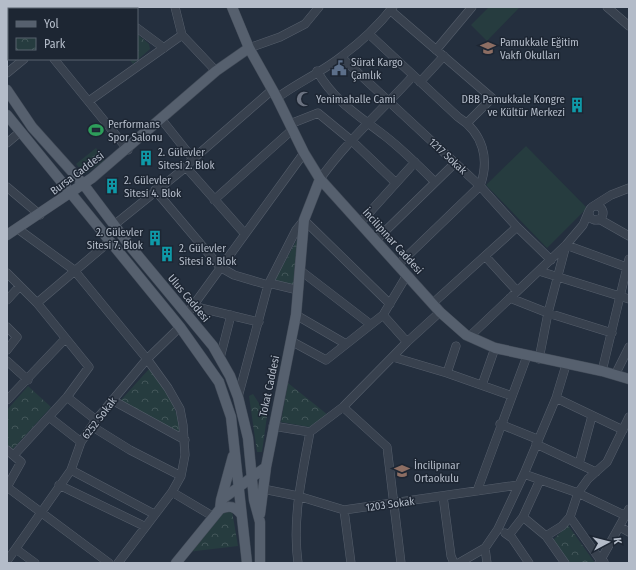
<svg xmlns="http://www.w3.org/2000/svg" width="636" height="570" font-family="'Fira Sans Condensed',sans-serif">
  <defs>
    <pattern id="park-crowns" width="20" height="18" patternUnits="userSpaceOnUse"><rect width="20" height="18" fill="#263c3f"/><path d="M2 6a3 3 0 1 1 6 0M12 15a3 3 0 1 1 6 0" fill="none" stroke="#435659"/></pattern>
  </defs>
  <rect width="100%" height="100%" fill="#242f3e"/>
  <path fill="url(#park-crowns)" d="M137 34 149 44 150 49 133 64 129 59H137Z
    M96 148 104 161 85 174 76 164Z
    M298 238 295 288 275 280Z
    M149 369C167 393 175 403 182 433L177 434 121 400Z
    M288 383 328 415 309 427 281 422Z
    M28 386 51 407 12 450 7 447V410Z
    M253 394 267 416 262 452H257L249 396Z
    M232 511 238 546 187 552 220 513Z
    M568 525 595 563H568L553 540Z"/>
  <path fill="#263c3f" d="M489 7H520L487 41 471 25Z
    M526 146 587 208 547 248 486 185Z"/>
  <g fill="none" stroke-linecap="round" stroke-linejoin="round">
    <g stroke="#565f6c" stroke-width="9">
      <path id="minor" d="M23 7 24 9
        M127 7 128 9
        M175 7 182 35 216 71
        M607 7 629 26
        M390 10 492 98 467 123
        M137 28 164 48
        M369 34 458 117C483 133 490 159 480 186L398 265
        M249 48 280 37 305 24 319 7
        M436 50 472 7
        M341 57 480 186 517 227 551 260
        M54 59 128 150
        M317 71C335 102 358 115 385 136 403 150 419 166 435 182
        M7 73 24 59
        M420 82 444 56
        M277 98C297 83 322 72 342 56 361 42 378 26 393 7
        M89 101 182 35
        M162 120 193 159
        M290 124 318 113 352 141 396 183
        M7 143 20 132
        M186 167 245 234
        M320 179C347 141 382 110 413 76
        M7 187 40 215
        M155 190 220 267 234 275 268 285 273 284 298 290
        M214 200 293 129
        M589 213a7 7 0 1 1 14 0a7 7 0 1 1-14 0Z
        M592 207 611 195 629 188
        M599 219 629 236
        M360 223 415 162
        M114 225 186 167 193 159 272 90
        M18 229 74 270 147 359 168 388 180 409 183 425 185 455 181 476 172 492 118 563
        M375 241 455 163
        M485 256 517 291
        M301 271 370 324
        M539 271 629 299
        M7 273 37 303 89 367 67 397 14 455
        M510 298 548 313 612 333
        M7 300 19 287
        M37 303 110 241
        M433 303 517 227
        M192 306 259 322
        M187 314 304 153
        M296 315 346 344
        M383 315 407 342
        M7 327 17 337 7 350
        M469 337 566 245 583 225 589 211
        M291 341 326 360 383 315 407 275
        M456 346 447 373 512 396
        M393 357 447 373
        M220 358 231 315
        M539 359 548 313 566 245 629 268
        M7 361 28 380
        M602 371 629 259
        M615 375 629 347
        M482 385 495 348
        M67 397 96 420
        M238 397 268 285 296 230 304 220 390 304
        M556 398 623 430
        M7 400 65 339
        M112 400 185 440
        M343 407 387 447 401 563
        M49 417 81 442
        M500 424 537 439
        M273 426 310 432 343 407 407 342 440 312
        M93 427 130 450 181 476
        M536 444 596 472
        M7 450 21 462 7 487 109 563
        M579 464 592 416
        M71 470 154 514
        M524 474 578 493 626 516
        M59 485 144 526
        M263 489 298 496 344 510 518 485
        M477 491 527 356
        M172 492 214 517
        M443 496 451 556 454 563
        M344 510 351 563
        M523 517 546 536 565 563
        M570 517 601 561 604 562
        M620 527 629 532
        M505 533 512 538 529 563
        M509 535 523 517 540 480
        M546 536 562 526 570 517 578 493 588 479 607 462 629 417
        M485 548 487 563
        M16 549 35 563
        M7 561 71 470 81 442 96 420 147 359 180 327
        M298 563C292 519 302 475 310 432
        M459 563 485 548 498 529 524 474 556 398 566 365
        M599 563 629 509"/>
    </g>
    <g stroke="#414a57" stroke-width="11">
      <path id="major" d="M232 7 249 48 277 98 304 153 320 179 440 312 466 335 495 348 602 371 629 379
        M7 90 32 127 84 185 130 246 213 346 230 376 238 397 248 438 254 500 260 522V563
        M7 115 180 327 219 382 231 417 247 563
        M7 235 92 178 216 71 249 48
        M221 500 233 456
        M220 509C229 505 235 506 241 514
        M260 514 266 467
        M176 563 220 509 221 500 266 467 296 315 304 220 320 179"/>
    </g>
    <use href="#minor" stroke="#38414e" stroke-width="8"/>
    <use href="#major" stroke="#56606e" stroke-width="10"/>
  </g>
  <defs>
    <g id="school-bare" transform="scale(1.2)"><path d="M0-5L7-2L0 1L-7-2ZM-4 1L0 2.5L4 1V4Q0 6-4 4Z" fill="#8d6e63" stroke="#1d2633" stroke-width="2.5" paint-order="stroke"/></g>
    <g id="civic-bare" transform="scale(1.2)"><path d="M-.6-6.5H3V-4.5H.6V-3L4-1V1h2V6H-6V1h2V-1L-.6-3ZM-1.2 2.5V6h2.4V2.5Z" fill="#5c6f8a" stroke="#1d2633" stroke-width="2.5" paint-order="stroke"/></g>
    <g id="mosque-bare" transform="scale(1.2)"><path d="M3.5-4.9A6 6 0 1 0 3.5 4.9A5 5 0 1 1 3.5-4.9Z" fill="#6b7280" stroke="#1d2633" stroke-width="2.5" paint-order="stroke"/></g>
    <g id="building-bare" transform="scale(1.2)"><path d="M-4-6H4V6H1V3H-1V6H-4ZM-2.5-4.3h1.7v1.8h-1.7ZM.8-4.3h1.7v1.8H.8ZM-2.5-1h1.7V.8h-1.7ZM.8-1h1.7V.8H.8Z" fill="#0f9aa8" stroke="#1d2633" stroke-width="2.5" paint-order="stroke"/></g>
    <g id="stadium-bare" transform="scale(1.2)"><path d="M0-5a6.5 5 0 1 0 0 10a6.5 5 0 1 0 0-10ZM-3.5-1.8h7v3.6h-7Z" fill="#2e9e5b" stroke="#1d2633" stroke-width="2.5" paint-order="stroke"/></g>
  </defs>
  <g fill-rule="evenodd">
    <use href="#school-bare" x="488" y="48"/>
    <use href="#civic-bare" x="339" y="68"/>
    <use href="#mosque-bare" x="304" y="99"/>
    <use href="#building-bare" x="577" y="105"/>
    <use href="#stadium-bare" x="96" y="130"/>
    <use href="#building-bare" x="146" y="158"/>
    <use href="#building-bare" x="112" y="186"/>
    <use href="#building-bare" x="155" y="238"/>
    <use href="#building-bare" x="167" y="254"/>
    <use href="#school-bare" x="402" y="471"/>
  </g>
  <g text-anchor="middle" stroke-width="3" stroke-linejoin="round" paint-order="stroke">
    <g font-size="11" fill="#b4bcc9" stroke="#1d2633" text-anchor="start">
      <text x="500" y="46">Pamukkale Eğitim<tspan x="500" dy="13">Vakfı Okulları</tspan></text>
      <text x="351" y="66">Sürat Kargo<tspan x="351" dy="13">Çamlık</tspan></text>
      <text x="316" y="103">Yenimahalle Cami</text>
      <text x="565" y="103" text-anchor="end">DBB Pamukkale Kongre<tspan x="565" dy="13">ve Kültür Merkezi</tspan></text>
      <text x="108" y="128">Performans<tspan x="108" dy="13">Spor Salonu</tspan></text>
      <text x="158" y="156">2. Gülevler<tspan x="158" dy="13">Sitesi 2. Blok</tspan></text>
      <text x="124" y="184">2. Gülevler<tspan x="124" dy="13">Sitesi 4. Blok</tspan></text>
      <text x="143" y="236" text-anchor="end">2. Gülevler<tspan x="143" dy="13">Sitesi 7. Blok</tspan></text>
      <text x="179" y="252">2. Gülevler<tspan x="179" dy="13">Sitesi 8. Blok</tspan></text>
      <text x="414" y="469">İncilipınar<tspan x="414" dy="13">Ortaokulu</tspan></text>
    </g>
    <g font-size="11" fill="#b4bcc9" stroke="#1d2633">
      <text transform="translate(448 156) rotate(43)" y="4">1217 Sokak</text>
      <text transform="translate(77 173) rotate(-37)" y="4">Bursa Caddesi</text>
      <text transform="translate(393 241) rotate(48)" y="4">İncilipınar Caddesi</text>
      <text transform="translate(189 298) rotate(50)" y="4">Ulus Caddesi</text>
      <text transform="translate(269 386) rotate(-78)" y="4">Tokat Caddesi</text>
      <text transform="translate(99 418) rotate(-53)" y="4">6252 Sokak</text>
      <text transform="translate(390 504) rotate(-8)" y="4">1203 Sokak</text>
    </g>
  </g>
  <rect width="636" height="570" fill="none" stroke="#b4bcc9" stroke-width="16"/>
  <rect x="8" y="8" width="130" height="52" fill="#1d2633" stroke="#59626f"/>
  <rect x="16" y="21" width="20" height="6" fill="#56606e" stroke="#59626f"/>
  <text x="44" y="28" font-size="12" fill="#b4bcc9">Yol</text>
  <rect x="16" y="38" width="20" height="12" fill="url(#park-crowns)" stroke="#59626f"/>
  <text x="44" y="48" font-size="12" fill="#b4bcc9">Park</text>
  <g transform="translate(608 542) rotate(83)" stroke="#1d2633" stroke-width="3" paint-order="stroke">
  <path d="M0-3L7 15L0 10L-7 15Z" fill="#b4bcc9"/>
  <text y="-6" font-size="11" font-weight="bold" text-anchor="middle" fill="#b4bcc9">K</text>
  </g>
</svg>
